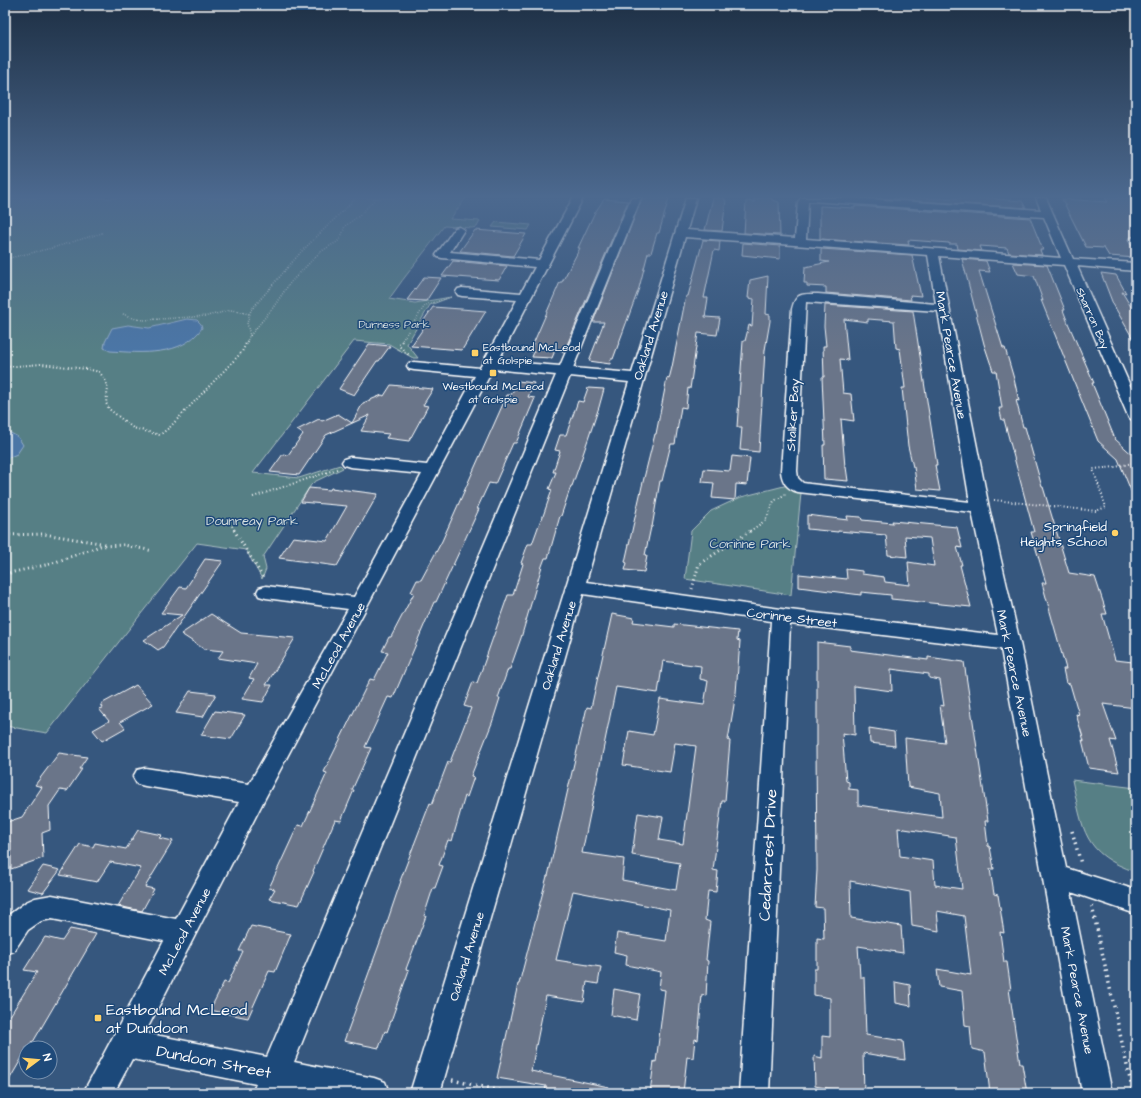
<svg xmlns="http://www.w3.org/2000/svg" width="1141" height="1098" font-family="'Architects Daughter',sans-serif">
  <rect width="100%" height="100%" fill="#36577e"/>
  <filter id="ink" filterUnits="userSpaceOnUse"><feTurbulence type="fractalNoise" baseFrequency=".025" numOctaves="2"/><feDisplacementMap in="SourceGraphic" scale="8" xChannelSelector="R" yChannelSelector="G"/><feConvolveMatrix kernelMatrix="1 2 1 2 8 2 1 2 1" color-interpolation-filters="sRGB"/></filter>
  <g filter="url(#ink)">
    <path fill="#577f85" stroke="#abbfc2" d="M5 198H466L450 219 480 221 477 227 472 228 444 226C426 251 406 274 389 299L415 303 451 297 430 305 407 344 418 358H413L389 344 354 341 253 473 299 478 340 465 343 468 314 482 311 485 263 557 266 569 262 579 246 550 197 543 47 733 5 726Z
      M496 222 531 225 528 230 492 227Z
      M788 485 801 493 791 595 685 579 691 531 711 511 741 497Z
      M1072 780 1136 788V872C1083 854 1083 830 1072 780Z"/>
    <path fill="#4b76a6" stroke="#93adca" d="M187 319 197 320 201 324 202 328C182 357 141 353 110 351L104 348 105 342 112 328 128 325 149 328Z
      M5 430 18 437 23 445 17 454 5 459Z"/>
    <path fill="#6a7489" stroke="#fff" fill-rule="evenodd" d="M642 198H669L659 233H657L651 253H648L639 288 613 359H611L610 364 589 361 604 322H593Z
      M713 198H725L724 200H726L722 231 705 230Z
      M759 198H772V200L779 202 780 235 744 233 746 201 754 202V199H758Z
      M870 198H996V199L1022 201 1026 208Z
      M1105 198H1136V236L1131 237 1128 240 1131 245 1136 246V258L1109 256 1104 248 1086 247 1062 199 1108 202Z
      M604 199 628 201 564 352 556 348 552 358 532 357 534 352 530 351 560 282H562L580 248H578L594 214Z
      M820 206 855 208V206L1030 218 1043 250H1040L1042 255 1009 253 1007 248 980 246 982 251 958 249 957 244H949V243L908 240 909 245 820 239Z
      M475 230 526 234 513 256 460 251Z
      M703 240 720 241 719 251 714 250 704 298H708L705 317 720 318 717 335 698 333 690 389 688 388 686 408 681 407 675 444H671L662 481H660L652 527H651L645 555 647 556 644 572 625 570 627 563 625 562 642 486 655 434H656L667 378 669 379 672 367 686 296H688L691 285Z
      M743 243 780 246V259L742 255Z
      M821 249 912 255 921 296 910 295 911 300 826 293V287L807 286V283H804L805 267 829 262 821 261Z
      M962 259 986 261 990 272 979 271 1003 348H1005L1014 379 1019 401 1016 400 1023 427H1025L1042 487H1043L1069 573 1095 577 1107 614H1102L1115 660 1133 662 1136 672V708L1103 704 1116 741 1110 740 1119 772 1089 768 1082 740 1084 741 1076 714 1079 715 1070 684 1066 683 1063 669H1066L1042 583H1046L1031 532H1034L1004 420H1002L999 408H1002L996 371H993L984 344Z
      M453 261 507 266 499 280 442 276Z
      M1013 263 1047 265 1065 310H1063L1068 323 1094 383H1092L1115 439 1136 458V503L1118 459 1098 441 1041 300 1043 301 1034 276 1018 274Z
      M1101 273 1116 275 1126 293 1122 292 1136 315V344L1113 304Z
      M768 276 766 314 770 315V321L765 350 759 452 740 450 742 427H737L743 341H745L749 325 752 326 754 299 748 298 750 280Z
      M424 277 441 278 426 301 407 300Z
      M825 305 913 311 937 465H935L940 491 917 489 914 467H913L908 446 902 388H905L900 349 896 348 894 321 868 319V322L844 319 848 360 840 359 843 393 851 394 854 421 841 419 845 467H846L848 481 824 479 823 445H825L822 377H824L823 346H826L824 326Z
      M433 307 461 309 486 311 462 350 411 346 427 323H422Z
      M369 344 390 346 379 361H377L354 395 339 389Z
      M518 381 534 383 528 397 535 398 516 443H513L495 484 489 483 477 509H479L436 602H434L393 698 388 697 365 747 371 748 352 790H354L341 821 335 820 313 871 314 872 299 905 269 899 275 889 269 888 298 825 303 826 327 773 324 772 370 679 374 680 388 652 382 651 389 637H391L414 593 411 592 417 580H421L442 541 507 395H511Z
      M391 385 433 389 423 405 428 406 409 441 386 438 389 434 361 431 370 415 326 435 299 475 270 472 283 454 288 455 303 434 297 430 319 419 322 421 338 414 352 423 363 403 382 395 384 396Z
      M588 388 604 389 599 407 578 469 572 486H571L561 516H560L548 558H545L542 566 521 638 510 669H508L498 698H500L492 723 471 776 474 777 467 797 465 796 452 841 448 840 439 865 443 866 435 888H433L424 916H426L406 969 409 970 387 1032 385 1031 379 1048 344 1041 383 934 401 881H400L430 803 432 804 448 762H450L471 708 464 706 473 682 477 683 508 595H513L523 564 521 563 528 544H532L541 519H542L552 490 549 489 556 472H553L560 451 555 450 560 435H566L578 401 583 402Z
      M732 456 750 458 747 485 736 484 735 500 712 498 714 483 702 482 704 469 730 471Z
      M309 488 330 490 331 488 378 494 337 566 279 558 293 537 327 541 347 506 301 502Z
      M807 515 848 520 847 516 861 517 862 520 893 523 892 521 957 527 962 548 957 547 962 565H960L971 607 891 599V595L861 592V595L799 587V574L847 579 846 569 862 571V574L884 577 885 582 910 585 908 562 934 566 930 538 905 536 907 557 888 555 886 535 838 531V532L807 529Z
      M205 559 223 561 163 647 158 650 144 640 182 615 161 613 180 587 186 588Z
      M211 614 241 633 295 638 266 685H272L263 702 242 699 254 679 249 678 257 664 218 658 223 651 204 649 181 634Z
      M612 614 634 618 633 622 674 627V624L738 631 737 640 740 641 736 693 728 740 730 741 725 801H722L713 870 718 871 716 892 708 891 705 920 710 922 706 960 708 961 706 996 702 995 698 1040 695 1039 693 1058 687 1057 683 1093H650L654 1061 656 1062 665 990 659 989 661 972 626 965 627 955 614 952 617 933 666 941 670 910 573 891 556 960 601 967 598 984 587 982 584 1002 546 996 531 1071 609 1087V1093H545L546 1086 497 1078 518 984H519L547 876H548L587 707 591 708ZM663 661 701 666 700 679 708 681 704 705 660 699 653 735 629 731 623 765 670 772 675 743 696 746 683 844 659 840 663 817 638 813 635 833 632 855 680 863 676 890 622 880 624 859 582 853 616 687 658 693Z
      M817 642 850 646V650L928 660V657L964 662 988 821H985L988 846 990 847 994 869H990L994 894 998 895 1004 933 1000 932 1004 962H1007L1011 990 1009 989 1020 1064H1022L1027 1093H990L985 1052 972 1049 970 1026 965 1025 962 991 939 987 937 969 971 975 964 916 937 911 939 931 912 926 910 892 850 881 851 918 901 926 903 953 858 946 860 977H864L866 1035 903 1041 905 1060 863 1053 864 1093H851L815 1086 814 1056 822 1058V1036L830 1037V998L814 995V969H817V938L824 939 823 908 815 907 817 870 816 746H817ZM891 669 929 674V678L940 680 944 706 940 705 945 743 905 738 908 787 940 793 942 817 858 805V790L849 789V782L846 781 842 733 855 735 854 686 892 691ZM898 828 956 837 962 889 935 885 933 861 900 856Z
      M136 685 153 704 120 722 125 728 102 741 93 730 109 721 99 709 103 708 101 704Z
      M190 691 216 694 203 717 176 713Z
      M215 711 245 715 231 739 201 735Z
      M869 728 894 732 895 746 870 743Z
      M59 753 87 757 79 769H82L67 791 60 790 49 806 50 830 42 833 43 858 11 869V842L7 843V822L22 817 42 787 35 785Z
      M138 830 162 835 159 838 173 841 145 887 154 889 142 911 118 906 141 868 110 862 97 882 60 875 80 844 93 847 95 843 126 849Z
      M43 866 60 870 43 893 27 889Z
      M251 926 291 934 275 972 269 971 248 1018 210 1010 224 982 228 983 243 951H239Z
      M70 929 96 934 33 1042 32 1041 28 1048H26V1051L5 1087V1024L37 972 24 970 45 937 62 941Z
      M895 982 910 985 911 1006 896 1003Z
      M614 989 640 994 636 1020 611 1015Z"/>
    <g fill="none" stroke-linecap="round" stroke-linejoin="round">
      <g stroke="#fff" stroke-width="3">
        <path id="minor" d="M573 198H583L498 361 560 366 631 198H641L573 368 632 373 686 198H696L687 230 795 238 798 202 801 198H852L1041 210 1036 198H1046L1073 259 1136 263V271L1077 266 1136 399V421L1131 419 1128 416 1064 265 939 256 989 508 1020 643 1066 868 1136 890V914L1071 892 1112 1093H1082L1001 649 790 624 769 1093H739L771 621 583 594 440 1093H410L629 382 570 376 294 1062 374 1078 385 1082 389 1093H300L283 1090 282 1093H252L256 1084 132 1059 114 1093H83L164 941 52 919 41 921 28 930 14 951 5 954V920L10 914 26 902 35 898 52 895 176 919 239 802 145 786 137 784 133 777 137 770 145 768 249 784 348 609 266 598 259 596 257 592 259 588 266 586 354 597 422 474 350 467 344 465 342 462 344 459 350 457 427 465 475 376 414 370 409 369 407 366 409 363 414 362 480 368 517 300 462 296 458 295 456 292 458 289 462 288 521 293 535 267 442 258 438 257 436 255 455 228 459 227 464 230 450 252 539 260ZM811 201 1044 217 1061 258 806 239 808 202ZM685 237 928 255 936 304 818 294C803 294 796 292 792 309L781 471C782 482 787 489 798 492L972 512 998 635 781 609 586 582ZM806 302 938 311 970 502 810 484 803 483 798 478 797 471ZM493 369 556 375 267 1057 145 1033 263 802Z
          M1136 237V245L1132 244 1129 240 1131 238Z"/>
      </g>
      <path stroke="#fff" stroke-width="1.5" stroke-dasharray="0.5 2" stroke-linecap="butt" d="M5 259 52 248 102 233
        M123 314 136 319 144 320 207 316 232 310 249 314
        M250 336 247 323 251 310 301 252 356 198
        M247 342 248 338 272 309 290 283 320 252 337 242 341 238 345 226 359 216 376 198
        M401 342 424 307 428 304 451 297"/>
      <path stroke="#fff" stroke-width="2" stroke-dasharray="1 2.5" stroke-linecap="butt" d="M402 341 399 346 409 355
        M5 367 41 364 87 369 99 372 105 379 108 388 106 403 109 409 133 428 160 435 170 427 242 352 247 341
        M253 497 337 469
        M994 500 1096 511 1106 507 1093 469 1116 467 1136 462
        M232 526 235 531
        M750 531 766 520 774 501 786 494"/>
      <path stroke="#fff" stroke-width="3" stroke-dasharray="1 3.5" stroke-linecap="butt" d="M234 530 264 579
        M5 535 44 534 106 544
        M5 574 50 564 100 546 124 545 153 551
        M692 589 699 564 752 530"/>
      <path stroke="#fff" stroke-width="3.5" stroke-dasharray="1.5 4.5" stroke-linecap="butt" d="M1072 831 1081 864
        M1092 906 1133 1093
        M452 1080 510 1093"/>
      <use href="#minor" fill="#1f4a7a" fill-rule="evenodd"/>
    </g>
  </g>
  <linearGradient id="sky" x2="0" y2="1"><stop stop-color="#1e3045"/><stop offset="0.56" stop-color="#4c698f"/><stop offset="1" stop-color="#4c698f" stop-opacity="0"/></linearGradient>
  <rect width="1141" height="351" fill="url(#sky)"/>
  <g fill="#ffd166" stroke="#1f4a7a" stroke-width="1.5">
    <rect x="471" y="349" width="8" height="8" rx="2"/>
    <rect x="489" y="369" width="8" height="8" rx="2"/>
    <circle cx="1115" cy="533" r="4"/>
    <rect x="94" y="1014" width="8" height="8" rx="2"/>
  </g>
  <g text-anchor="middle" stroke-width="3" stroke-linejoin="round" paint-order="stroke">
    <g font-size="11" fill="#fff" stroke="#1f4a7a">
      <text transform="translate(1093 318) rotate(66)" y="4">Sharron Bay</text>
    </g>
    <g font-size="11" fill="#d5dfe0" stroke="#1f4a7a">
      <text x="394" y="328">Durness Park</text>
    </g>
    <g font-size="11" fill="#fff" stroke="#1f4a7a" text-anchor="start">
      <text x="483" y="351">Eastbound McLeod<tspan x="483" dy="13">at Golspie</tspan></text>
      <text x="493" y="390" text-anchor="middle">Westbound McLeod<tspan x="493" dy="13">at Golspie</tspan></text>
    </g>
    <g font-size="13" fill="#fff" stroke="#1f4a7a">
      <text transform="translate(650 335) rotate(-73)" y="5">Oakland Avenue</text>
      <text transform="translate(952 355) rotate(80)" y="5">Mark Pearce Avenue</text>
      <text transform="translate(792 415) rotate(-87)" y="5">Stalker Bay</text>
      <text transform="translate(792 617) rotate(7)" y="5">Corinne Street</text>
      <text transform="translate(338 645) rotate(-61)" y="5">McLeod Avenue</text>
      <text transform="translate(558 645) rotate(-73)" y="5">Oakland Avenue</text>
      <text transform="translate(1015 673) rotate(78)" y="5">Mark Pearce Avenue</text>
      <text transform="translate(184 931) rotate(-62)" y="5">McLeod Avenue</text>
      <text transform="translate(466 956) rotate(-73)" y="5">Oakland Avenue</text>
      <text transform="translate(1078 990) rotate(79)" y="5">Mark Pearce Avenue</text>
    </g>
    <g font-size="13" fill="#d5dfe0" stroke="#1f4a7a">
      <text x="252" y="525">Dounreay Park</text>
      <text x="750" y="548">Corinne Park</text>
    </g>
    <g font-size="13" fill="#fff" stroke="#1f4a7a" text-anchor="end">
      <text x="1107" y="531">Springfield<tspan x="1107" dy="15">Heights School</tspan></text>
    </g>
    <g font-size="16" fill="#fff" stroke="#1f4a7a">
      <text transform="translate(767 855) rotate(-87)" y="6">Cedarcrest Drive</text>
      <text transform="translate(214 1061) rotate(11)" y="6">Dundoon Street</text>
    </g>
    <g font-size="16" fill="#fff" stroke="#1f4a7a" text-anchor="start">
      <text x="106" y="1015">Eastbound McLeod<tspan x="106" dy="18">at Dundoon</tspan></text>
    </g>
  </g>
  <rect width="1141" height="1098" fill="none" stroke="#1f4a7a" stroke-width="20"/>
  <rect x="10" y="10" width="1121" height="1078" fill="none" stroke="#fff" stroke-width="1.5" filter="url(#ink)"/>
  <g transform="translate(38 1060) rotate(74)"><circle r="19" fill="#1f4a7a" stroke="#7992af"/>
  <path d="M0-3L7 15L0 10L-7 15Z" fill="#ffd166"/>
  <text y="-6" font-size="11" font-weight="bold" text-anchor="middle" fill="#ffffff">N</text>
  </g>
</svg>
